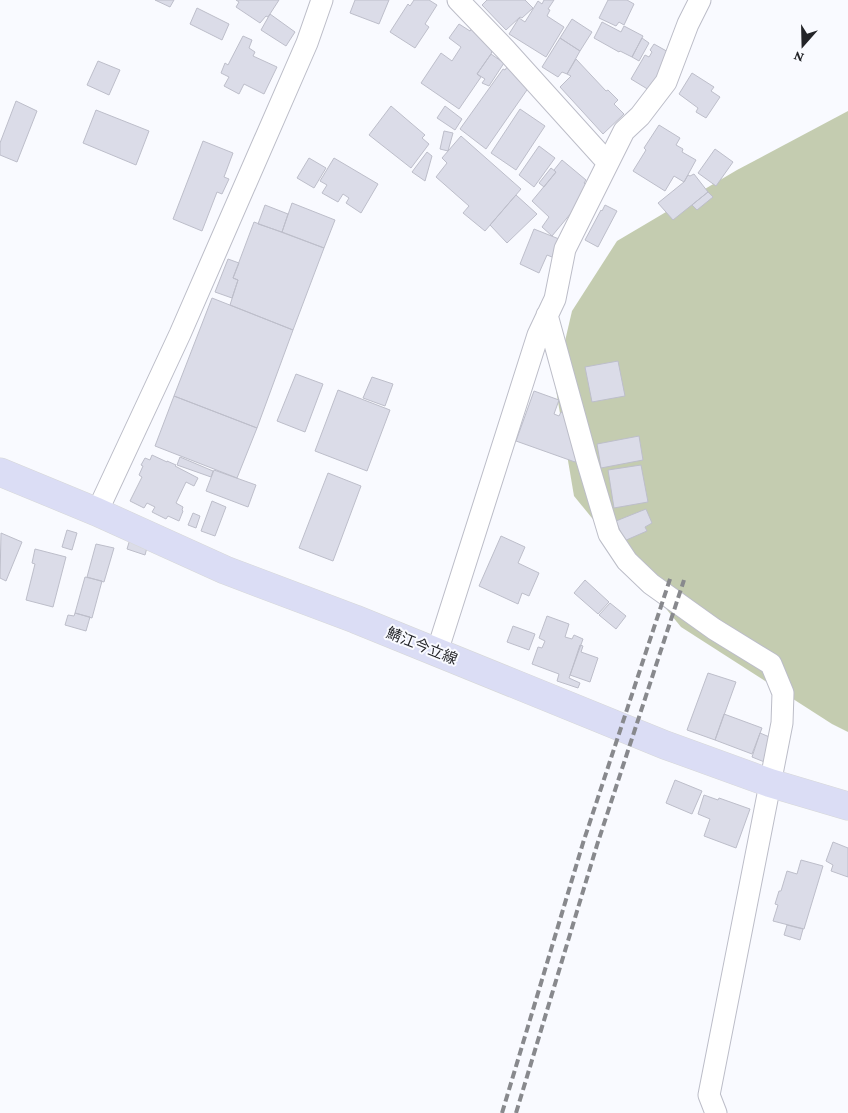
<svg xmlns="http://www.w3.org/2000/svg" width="848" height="1113" font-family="'Crimson Pro','Noto Sans JP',serif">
  <rect width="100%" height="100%" fill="#f9faff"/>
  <path fill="#c4ccb0" d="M848 111V732L832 724 681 627 574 496 555 384 572 311 617 241 737 170Z"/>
  <path fill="#dbdce8" stroke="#bdbeca" d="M155 0H174L170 7Z
    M236 0H279L268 17 266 16 260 23 236 7 239 2Z
    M355 0H389L379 24 350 13Z
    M414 0H429L437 5 425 24 429 27 415 48 390 32 408 4 410 6Z
    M487 0H525L533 8 522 18 520 17 506 30 482 5Z
    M544 0H554L548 9 550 10 547 16 564 27 546 57 509 34 519 18 525 22 538 1 542 4Z
    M608 0H627L634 4 624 25 619 22 616 26 599 18Z
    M197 8 229 24 222 40 190 24Z
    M270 14 295 32 286 46 261 30Z
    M572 19 592 32 580 51 560 38Z
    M602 22 621 32 624 26 643 36 632 57 620 51 619 52 594 38Z
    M459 24 470 31 473 27 493 48 491 54 477 74 481 77 459 109 421 83 441 53 452 61 461 47 449 38Z
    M243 36 252 40 249 48 255 52 253 56 277 67 264 94 244 84 239 94 224 86 229 77 221 73 225 63 228 65Z
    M560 38 580 51 567 74 562 72 558 77 542 67Z
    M642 38 649 43 639 61 632 57Z
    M654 44 670 53 654 93 631 79 645 55 649 57 652 52 650 50Z
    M491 54 504 63 489 86 482 83 485 79 477 74Z
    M576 59 606 91 608 90 618 100 614 104 624 114 603 134 560 87 571 76 567 74Z
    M98 61 120 70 109 95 87 85Z
    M507 67 527 82 529 87 486 149 460 129 503 69 505 70Z
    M692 73 714 87 711 91 720 97 706 118 696 112 698 108 679 94Z
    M16 101 37 111 17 162 0 155V143Z
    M391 106 425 135 422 138 429 144 411 168 369 135Z
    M445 106 462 119 455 130 437 118Z
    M520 109 545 126 516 170 491 153Z
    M96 110 149 131 136 165 83 143Z
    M659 125 680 138 676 145 683 149 682 152 696 160 684 182 674 176 665 191 633 171 646 150 644 148Z
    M444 131 453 133 448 151 440 149Z
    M461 136 521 189 485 231 463 213 469 206 436 177 447 163 442 158Z
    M203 141 233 153 224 177 229 179 222 194 217 192 202 231 173 219Z
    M539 146 555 158 534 187 519 175Z
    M715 149 733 162 716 186 698 173Z
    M427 152 432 156 425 181 412 172Z
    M309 158 326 168 314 188 297 178Z
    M334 158 378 184 361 213 346 203 349 198 343 194 338 202 322 193 327 185 320 181Z
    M562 160 586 180 584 183 591 189 552 236 542 227 549 217 532 201 556 172 554 170Z
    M551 168 556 172 544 187 539 183Z
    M694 174 708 192 673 220 658 203 684 182 688 175 690 176Z
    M708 192 713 197 697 210 692 205Z
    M516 195 537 214 507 243 490 225Z
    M292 203 335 220 324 248 282 232Z
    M265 205 288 214 282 232 258 224Z
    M605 205 617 211 598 247 585 240 601 210 602 211Z
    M254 222 324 248 293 330 230 305 238 280 233 278Z
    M534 229 559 239 552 257 547 255 539 273 520 264Z
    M228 259 239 263 233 278 238 280 232 298 215 292Z
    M212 298 293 330 257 428 174 396Z
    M618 361 625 396 592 402 585 367Z
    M296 374 323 384 305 432 277 421Z
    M372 377 393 384 385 406 363 398Z
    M338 390 390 410 367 471 315 451Z
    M534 391 559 400 554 414 559 416 561 412 575 418 581 446 575 462 516 441Z
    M174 396 257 428 237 478 155 446Z
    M639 436 643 460 601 468 597 444Z
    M152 455 167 462V461L176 465 175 466 198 478 194 486 186 482 176 503 183 507 182 510 183 511 179 521 168 516 166 519 152 512 155 507 147 503 144 508 130 501 142 477 139 475 143 466 141 465 145 458 150 460Z
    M180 457 213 471 211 477 177 465Z
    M641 465 648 502 614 508 608 470Z
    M214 470 256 485 248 507 206 491Z
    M328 473 361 486 333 561 299 548Z
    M212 501 226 507 215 536 201 531Z
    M646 509 652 523 645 527 647 531 624 541 616 521Z
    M193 513 200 516 196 528 188 525Z
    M67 530 77 533 72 550 62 547Z
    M1 533 22 542 6 581 0 578Z
    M501 536 525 547 518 563 539 573 529 596 522 593 518 604 479 586Z
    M130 539 148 544 145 555 127 549Z
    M96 544 114 548 104 582 87 577Z
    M35 549 66 557 53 607 26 600 35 564 32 563Z
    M85 577 102 581 92 618 75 613Z
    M585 580 609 602 598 614 574 593Z
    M610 603 626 616 616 629 599 615Z
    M75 613 90 617 86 631 65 625 68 615 74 616Z
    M547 616 569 624 565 637 572 639 574 635 583 639 569 678 580 683 578 688 557 681 559 674 532 664 538 647 542 648 545 641 539 638Z
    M513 626 535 634 529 650 507 642Z
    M580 645 583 646 581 652 598 658 590 682 570 675Z
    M708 673 736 682 715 740 687 730Z
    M724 714 762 728 752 754 715 740Z
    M760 733 786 744 777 767 752 757Z
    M675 780 702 791 692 814 666 803Z
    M704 795 718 800 719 798 750 809 736 848 704 836 710 819 698 814Z
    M833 842 848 848V877L831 871 833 865 826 861Z
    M801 860 823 866 804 929 773 921 778 905 775 904 779 891H781L787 871 797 874Z
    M787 925 803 929 800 940 784 935Z"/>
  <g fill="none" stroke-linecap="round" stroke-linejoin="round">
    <g stroke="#bcbdc8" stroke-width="23">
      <path id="minor" d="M458 0 505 49 608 163
        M547 315 586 457 609 534 627 561 651 584 714 629 771 664 783 693 782 723 709 1095 716 1113
        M97 512 180 334 307 43 322 0
        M437 652 538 335 555 299 565 249 624 131 640 116 666 82 688 24 700 0"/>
    </g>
    <g stroke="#d7d8d8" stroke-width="29">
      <path id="major" d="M0 472 97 512 225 570 355 619 665 745 770 783 848 806"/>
    </g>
    <use href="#minor" stroke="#fff" stroke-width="21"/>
    <use href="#major" stroke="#dbddf5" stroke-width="28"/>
    <path stroke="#88898d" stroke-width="4" stroke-dasharray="8 4" stroke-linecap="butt" d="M502 1113 583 843 671 576
      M516 1113 597 845 684 580"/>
  </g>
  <g text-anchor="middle" stroke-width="4" stroke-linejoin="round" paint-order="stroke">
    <g font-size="15" fill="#232428" stroke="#f9faff">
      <text transform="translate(422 646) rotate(22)" y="5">鯖江今立線</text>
    </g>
  </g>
  <g transform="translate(803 45) rotate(200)" stroke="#f9faff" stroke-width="4" paint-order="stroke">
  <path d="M0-4L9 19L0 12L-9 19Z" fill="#232428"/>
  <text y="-8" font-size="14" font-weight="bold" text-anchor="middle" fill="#232428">N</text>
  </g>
</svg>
